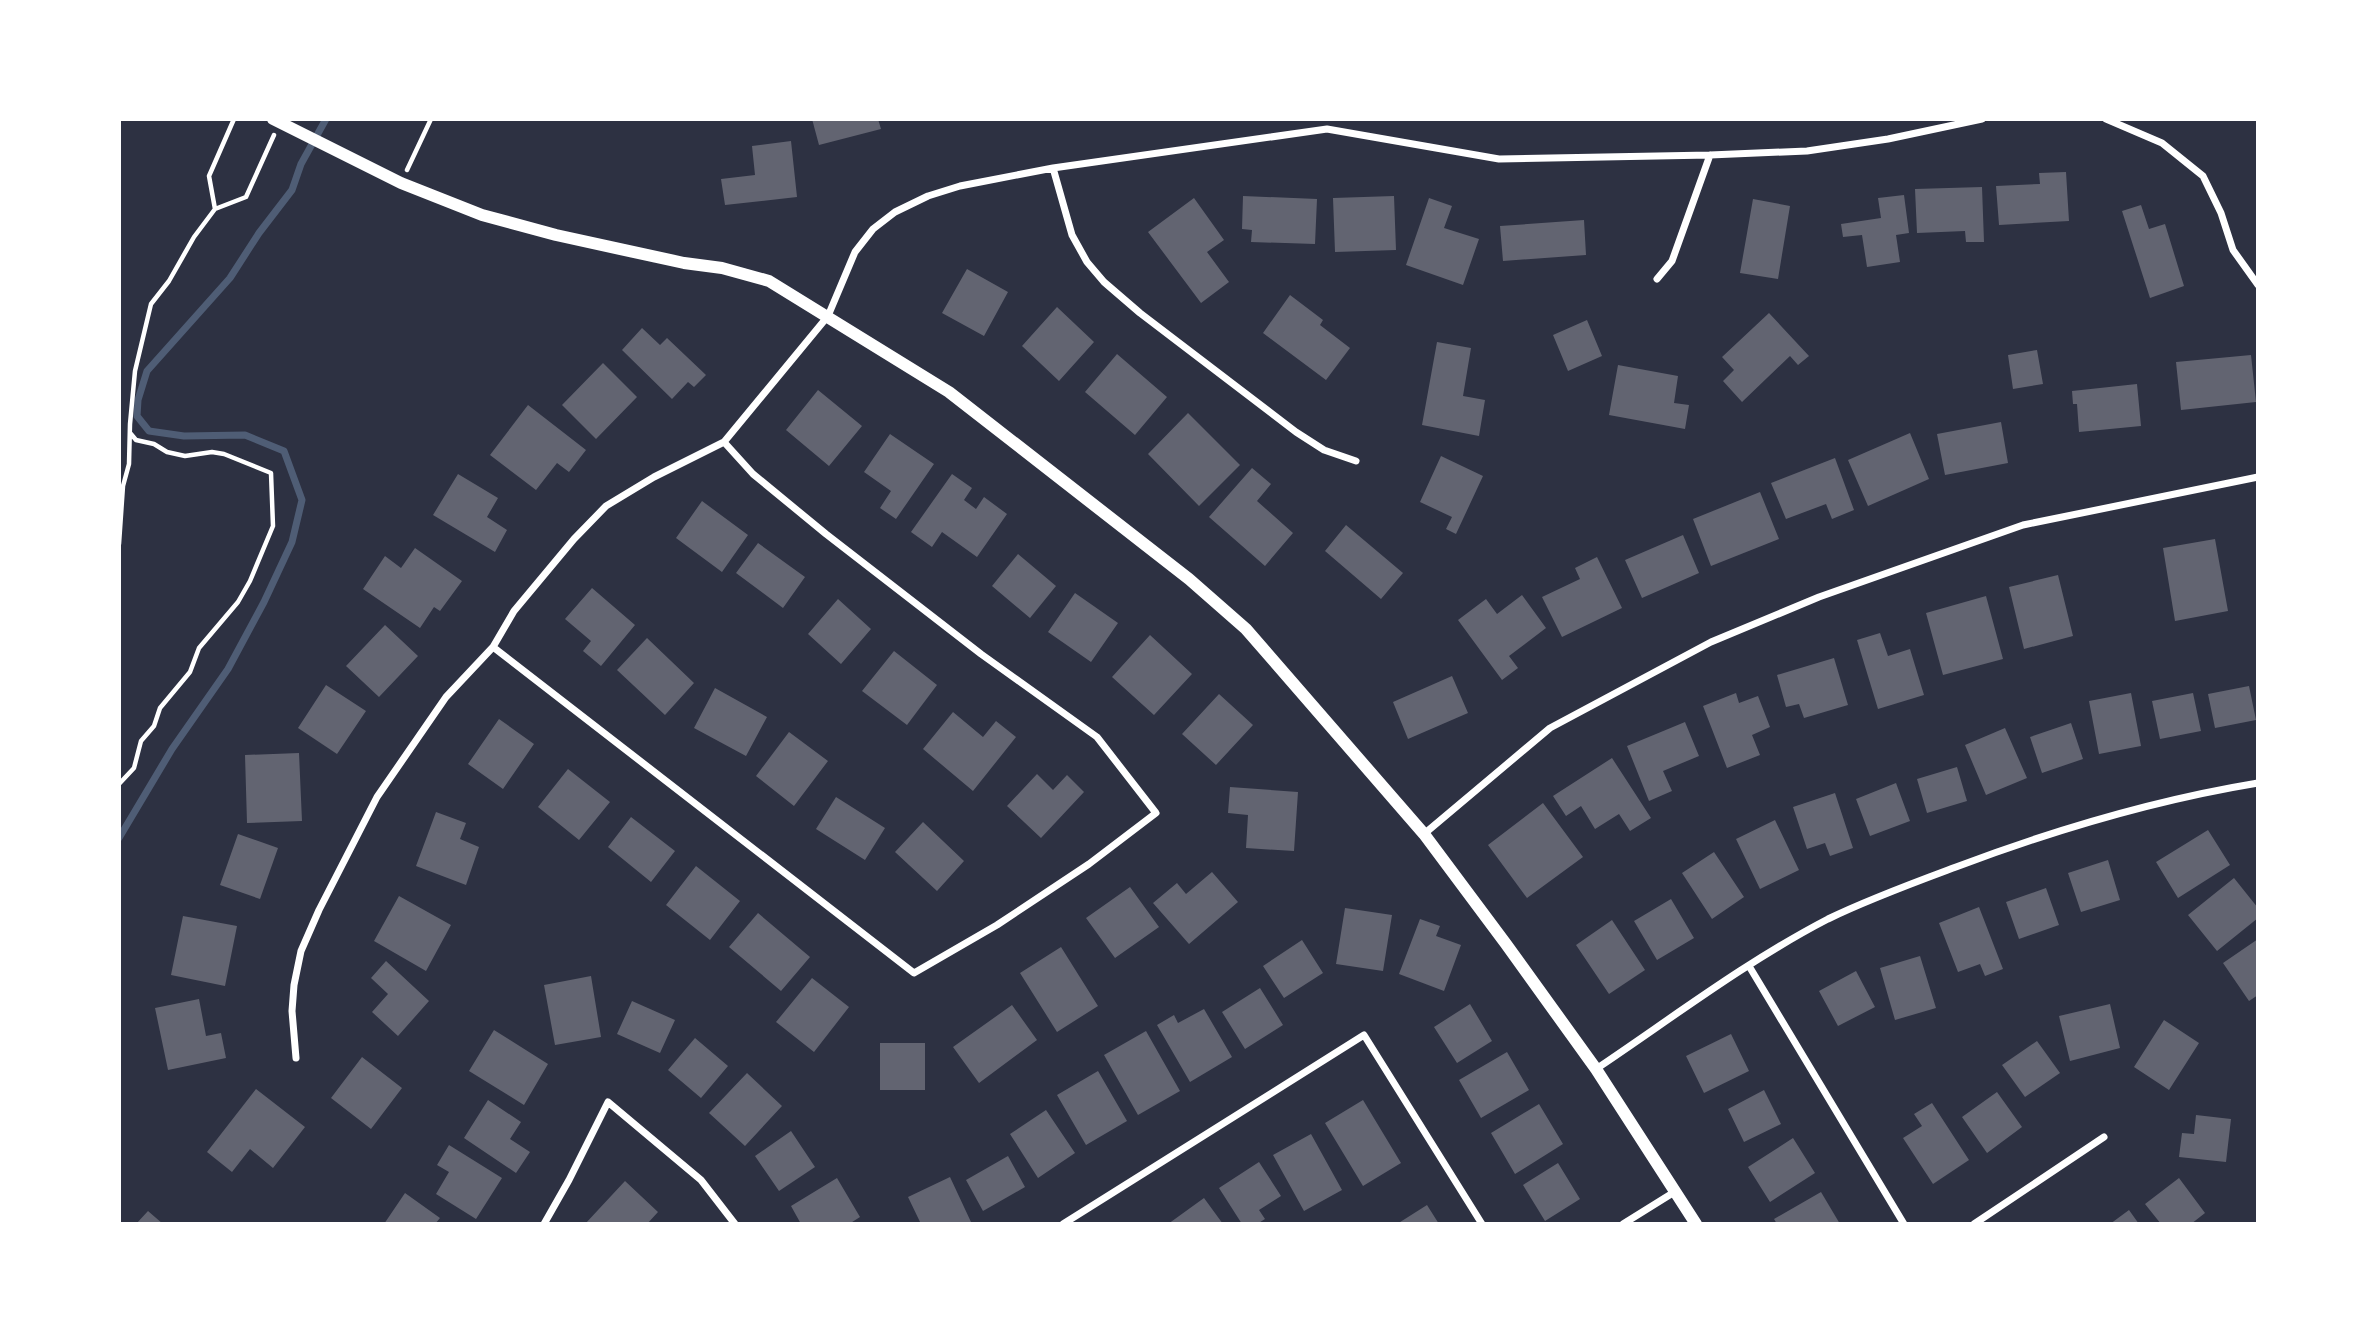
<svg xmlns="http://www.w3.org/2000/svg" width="2377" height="1343" font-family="Lora,serif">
  <rect width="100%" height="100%" fill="#2d3142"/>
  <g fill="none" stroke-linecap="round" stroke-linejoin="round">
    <path stroke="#4f5d75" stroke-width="7" d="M119 838 172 749 228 669 264 602 292 542 302 500 284 451 245 435 184 436 149 431 137 416 138 400 147 371 230 278 259 233 292 190 301 164 326 119"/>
  </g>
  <path fill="#626471" d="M812 119H878L881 129 819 145Z
    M791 141 797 197 725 205 721 179 755 175 752 146Z
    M2066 172 2069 221 1999 225 1996 186 2040 184 2039 173Z
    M1982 187 1984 242H1966L1965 231 1917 233 1915 189Z
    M1904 195 1909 233 1896 235 1900 262 1867 267 1862 235 1843 237 1841 224 1881 218 1878 198Z
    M1243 196 1317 199 1315 244 1251 242 1252 230 1242 229Z
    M1394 196 1396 250 1335 252 1333 198Z
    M1194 198 1224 240 1207 252 1229 282 1201 303 1148 232Z
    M1429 198 1452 206 1444 228 1479 239 1463 285 1406 265Z
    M1753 199 1790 206 1778 279 1740 273Z
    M2141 205 2149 229 2165 224 2184 286 2150 298 2122 211Z
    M1584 220 1586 255 1503 261 1500 226Z
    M967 269 1008 292 984 336 942 313Z
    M1290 295 1323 320 1320 325 1350 348 1326 380 1263 333Z
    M1057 307 1094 342 1059 381 1022 346Z
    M1769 313 1809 356 1798 365 1790 356 1742 402 1723 381 1734 370 1722 357Z
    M1587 320 1602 356 1568 371 1553 335Z
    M642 328 660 345 667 338 706 375 694 387 688 382 672 399 622 350Z
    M1437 342 1471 348 1463 396 1485 400 1479 436 1422 425Z
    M2037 350 2043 384 2013 389 2008 355Z
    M1117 354 1167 397 1135 435 1085 392Z
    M2251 355 2256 402 2181 410 2176 362Z
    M603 363 637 397 596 439 562 405Z
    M1618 365 1678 376 1674 403 1689 405 1685 429 1609 415Z
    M2137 384 2141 426 2079 432 2077 404H2073L2072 391Z
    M818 390 862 426 829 466 786 430Z
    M528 405 586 450 569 472 557 463 536 490 490 455Z
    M1188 413 1240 465 1199 506 1148 454Z
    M2001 422 2008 463 1945 475 1937 434Z
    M1910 433 1929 479 1868 506 1848 460Z
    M890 434 934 464 896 519 880 508 891 491 864 472Z
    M1441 456 1483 476 1456 534 1446 529 1452 517 1420 502Z
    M1835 458 1854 510 1832 519 1826 504 1786 519 1771 483Z
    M1252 468 1271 484 1257 501 1293 533 1265 566 1209 517Z
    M458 474 498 498 487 517 507 530 495 552 433 515Z
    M952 474 972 488 964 500 976 509 984 497 1007 514 977 557 942 532 932 547 911 532Z
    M1760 492 1779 539 1711 566 1693 519Z
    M702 501 748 535 722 572 676 538Z
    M1346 525 1403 573 1381 599 1325 551Z
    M1683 535 1699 573 1642 598 1625 560Z
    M2215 539 2228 611 2175 621 2163 548Z
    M758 543 805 577 783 608 736 573Z
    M415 548 462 581 440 611 434 607 420 628 363 589 385 556 401 568Z
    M1018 554 1056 586 1030 618 992 586Z
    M1597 557 1622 608 1562 637 1542 597 1580 579 1575 568Z
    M2058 575 2073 636 2024 649 2009 587Z
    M592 588 635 625 601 666 583 651 591 641 565 619Z
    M1075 593 1118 623 1091 662 1048 632Z
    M1522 595 1546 628 1509 656 1518 668 1502 680 1458 620 1486 599 1497 614Z
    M1986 596 2003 659 1943 675 1926 613Z
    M838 599 871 629 841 664 808 634Z
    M385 625 418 656 379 697 346 666Z
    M1880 633 1888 656 1910 649 1924 695 1878 709 1857 640Z
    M1150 635 1192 674 1154 715 1112 677Z
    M647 638 694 683 665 715 617 670Z
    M894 651 937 685 907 725 862 691Z
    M1834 658 1848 705 1804 718 1799 704 1786 707 1777 675Z
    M1452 676 1468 713 1408 739 1393 702Z
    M326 685 366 711 337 754 298 728Z
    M2249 686 2256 720 2215 728 2208 694Z
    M715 688 767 717 746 756 694 728Z
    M1736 693 1739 703 1758 696 1770 727 1752 735 1760 755 1727 768 1703 706Z
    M2131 693 2141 746 2099 754 2089 701Z
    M2193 693 2201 731 2160 739 2152 701Z
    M1219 694 1253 725 1216 765 1182 734Z
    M953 712 983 737 996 721 1016 737 973 791 923 749Z
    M499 719 534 744 503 789 468 764Z
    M1685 722 1699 756 1663 771 1672 791 1649 801 1627 746Z
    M2071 723 2083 759 2042 773 2030 737Z
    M2005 728 2027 778 1986 795 1965 745Z
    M789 732 828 761 794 806 756 776Z
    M299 753 302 821 247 823 245 755Z
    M1612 758 1651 818 1630 831 1619 814 1595 829 1581 806 1566 816 1553 796Z
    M1957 767 1967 801 1927 813 1917 779Z
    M568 769 610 802 579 840 538 807Z
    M1037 774 1053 790 1067 775 1084 792 1041 838 1007 806Z
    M1896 783 1910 821 1870 836 1856 799Z
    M1230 787 1298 792 1294 851 1246 848 1248 815 1228 813Z
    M1835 793 1853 848 1830 856 1825 843 1807 849 1793 807Z
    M836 797 885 828 865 860 816 829Z
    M1543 803 1583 857 1527 898 1488 845Z
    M436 812 466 823 460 839 479 847 466 885 416 866Z
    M631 817 675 851 651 882 608 847Z
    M1775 820 1799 870 1760 889 1736 839Z
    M923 822 964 861 937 891 895 852Z
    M2208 830 2230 865 2178 898 2156 862Z
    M238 834 278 848 260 899 220 885Z
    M1714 852 1744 897 1712 919 1682 873Z
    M2108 860 2120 900 2081 912 2068 873Z
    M696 866 740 901 710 940 666 905Z
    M1212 872 1238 902 1189 944 1153 903 1177 883 1186 894Z
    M2234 878 2258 908V918L2217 951 2188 915Z
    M1130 887 1159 927 1115 958 1086 918Z
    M2046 888 2059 925 2019 939 2006 902Z
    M399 896 451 925 426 971 374 941Z
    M1671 899 1694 938 1657 960 1634 921Z
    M1979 907 2003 969 1985 976 1980 964 1958 972 1939 923Z
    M1345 908 1392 915 1383 971 1336 964Z
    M758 913 810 957 781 991 729 947Z
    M183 916 237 926 225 986 171 975Z
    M1420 919 1440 926 1436 936 1461 945 1444 991 1399 974Z
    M1612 920 1645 970 1609 994 1576 945Z
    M2258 939V995L2249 1001 2223 963Z
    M1302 940 1323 973 1284 998 1263 966Z
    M1061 947 1098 1006 1057 1032 1020 973Z
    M1920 956 1936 1008 1895 1020 1880 968Z
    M386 961 429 1001 398 1036 372 1012 388 994 371 978Z
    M1856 971 1875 1007 1838 1026 1819 991Z
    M591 976 601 1037 555 1045 544 985Z
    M812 978 849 1007 814 1052 776 1022Z
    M1260 988 1283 1025 1245 1049 1222 1012Z
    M199 999 206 1036 221 1033 226 1058 168 1070 155 1008Z
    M632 1001 675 1020 660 1053 617 1034Z
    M1470 1004 1492 1041 1457 1063 1434 1027Z
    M2110 1004 2120 1048 2070 1061 2059 1016Z
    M1012 1005 1037 1040 979 1083 953 1047Z
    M1204 1009 1232 1057 1190 1082 1157 1025 1174 1015 1178 1023Z
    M2164 1020 2199 1043 2169 1090 2134 1067Z
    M494 1030 548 1064 524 1105 469 1071Z
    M1146 1031 1180 1091 1138 1115 1104 1055Z
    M1731 1034 1749 1071 1704 1093 1686 1056Z
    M695 1038 728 1066 701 1098 668 1070Z
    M2037 1041 2060 1073 2025 1097 2002 1065Z
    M880 1043H925V1090H880Z
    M1507 1052 1529 1090 1481 1118 1459 1080Z
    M362 1057 402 1088 371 1129 331 1098Z
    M1098 1071 1127 1121 1086 1145 1057 1095Z
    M747 1073 782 1106 745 1146 709 1113Z
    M256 1089 305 1127 273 1168 250 1149 232 1172 207 1152Z
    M1764 1090 1781 1124 1744 1142 1728 1109Z
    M1997 1092 2022 1127 1987 1153 1962 1117Z
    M488 1100 521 1122 510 1139 530 1152 516 1173 464 1138Z
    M1363 1100 1401 1163 1363 1186 1325 1123Z
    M1932 1103 1969 1160 1933 1184 1903 1138 1922 1126 1914 1114Z
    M1539 1104 1563 1144 1515 1174 1491 1133Z
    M1046 1110 1075 1153 1038 1178 1010 1134Z
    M2196 1115 2231 1119 2226 1162 2179 1157 2182 1133 2194 1134Z
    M791 1131 815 1167 779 1191 755 1156Z
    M1311 1134 1342 1190 1304 1211 1273 1155Z
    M1793 1138 1815 1173 1770 1202 1748 1167Z
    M449 1145 502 1178 476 1219 436 1194 449 1172 437 1165Z
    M1008 1156 1025 1187 983 1211 966 1180Z
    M1259 1162 1281 1196 1259 1210 1265 1219 1257 1224H1242L1219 1188Z
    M1558 1163 1580 1199 1545 1221 1523 1185Z
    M950 1177 971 1222 921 1224 908 1197Z
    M837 1178 860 1217 849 1224H801L791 1206Z
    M2179 1178 2205 1213 2191 1224H2161L2145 1204Z
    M625 1181 658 1212 647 1224H585Z
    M1821 1192 1840 1224H1777L1774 1219Z
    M405 1193 440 1218 435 1224H384Z
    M1204 1198 1223 1224H1168Z
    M1427 1205 1439 1224H1397Z
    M2129 1210 2139 1224H2110Z
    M148 1211 163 1224H136Z"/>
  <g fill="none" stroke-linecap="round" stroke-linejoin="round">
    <path stroke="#fff" stroke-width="4.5" d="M407 170 431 119
      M215 209 246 197 274 135
      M119 544 123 486 129 464 130 424 135 371 151 304 169 281 194 237 215 209 209 176 234 119
      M119 784 134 768 141 741 154 726 160 708 190 672 199 648 238 602 250 581 273 526 271 473 224 454 212 452 185 456 167 452 154 444 136 440 131 434"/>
    <path stroke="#fff" stroke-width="7" d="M2106 119 2162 143 2203 176 2221 213 2233 250 2258 285
      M1053 168 1072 235 1087 262 1104 282 1140 313 1296 432 1324 450 1356 461
      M1657 279 1672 261 1710 155
      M493 647 914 973 997 925 1089 864 1156 813 1097 737 981 654 826 534 753 474 724 442
      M1424 834 1550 728 1711 642 1819 597 2023 525 2258 477
      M1749 966 1904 1224
      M296 1058 292 1011 294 985 301 951 319 910 377 797 446 697 493 647 514 611 574 539 606 506 654 477 724 442 828 316 855 252 873 229 895 212 928 196 960 186 1053 168 1327 129 1499 159 1710 155 1807 151 1888 139 1982 119
      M1596 1069C1672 1018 1747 961 1828 919 1869 899 1913 883 1956 867 2054 830 2155 800 2258 783
      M544 1224 569 1180 608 1102 701 1180 735 1224
      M1063 1224 1364 1035 1482 1224
      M1623 1224 1676 1191
      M1974 1224 2104 1137"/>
    <path stroke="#fff" stroke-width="12" d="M273 119 401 183 482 215 556 235 684 263 722 268 769 281 949 392 1189 579 1246 629 1424 834 1506 944 1596 1069 1696 1224"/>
  </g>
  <rect width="2377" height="1343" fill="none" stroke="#ffffff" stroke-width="242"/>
</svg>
